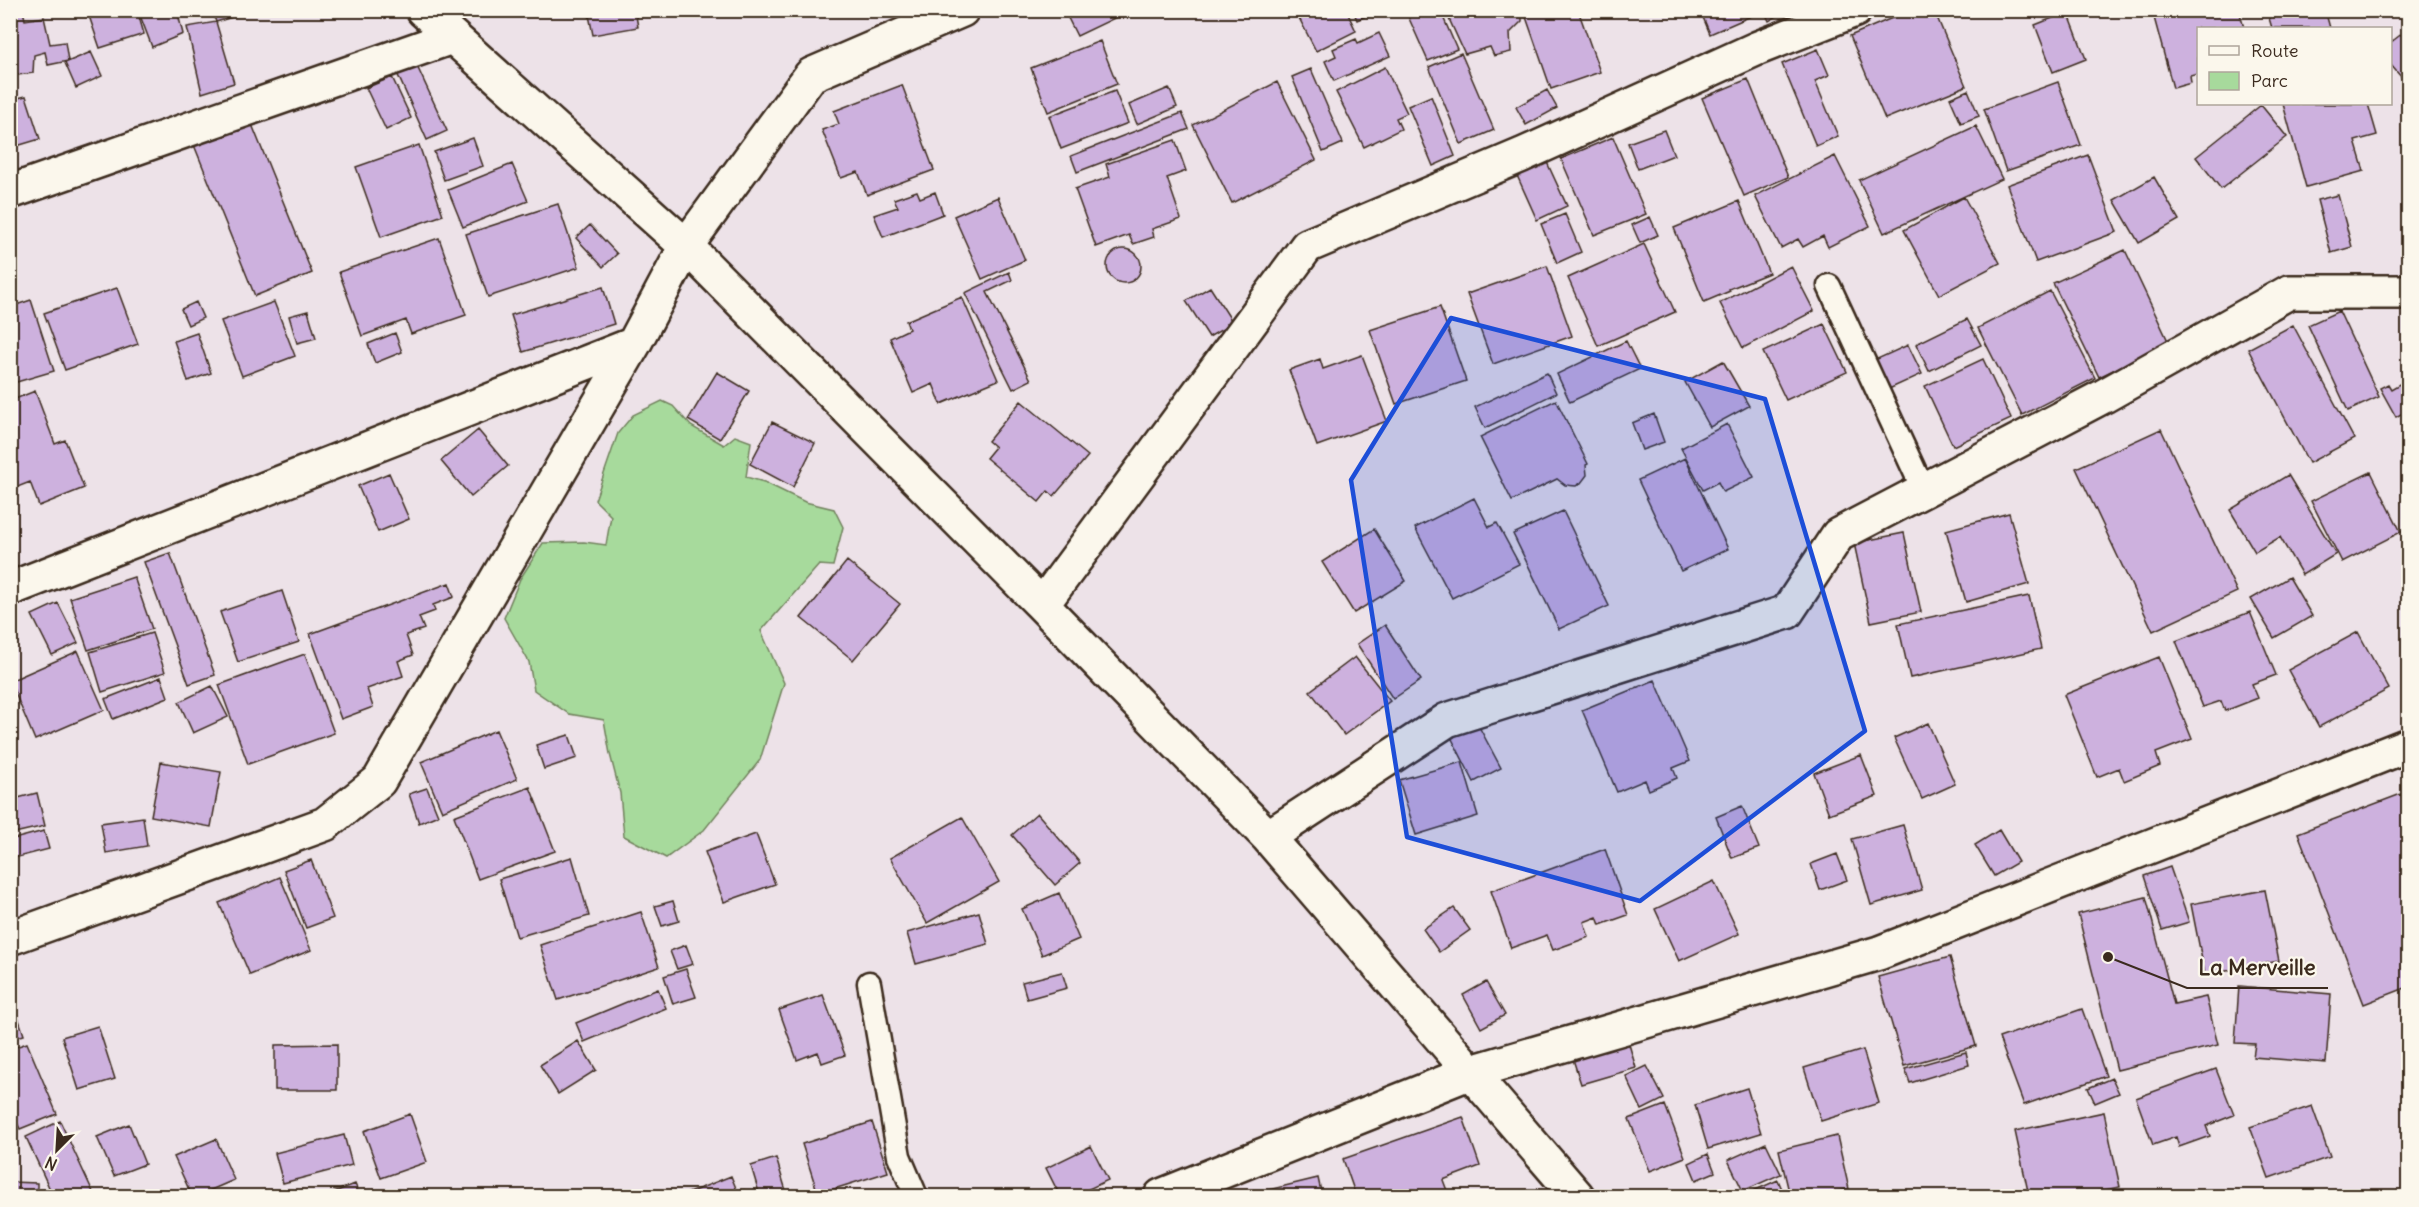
<svg xmlns="http://www.w3.org/2000/svg" width="2419" height="1207" font-family="Delius,sans-serif">
  <rect width="100%" height="100%" fill="#ede2e8"/>
  <filter id="ink" filterUnits="userSpaceOnUse"><feTurbulence type="fractalNoise" baseFrequency=".0167" numOctaves="2"/><feDisplacementMap in="SourceGraphic" scale="12" xChannelSelector="R" yChannelSelector="G"/><feConvolveMatrix kernelMatrix="1 2 1 2 8 2 1 2 1" color-interpolation-filters="sRGB"/></filter>
  <g filter="url(#ink)">
    <path fill="#a7da9c" stroke="#71825d" stroke-width="1.5" d="M662 401 673 406 691 426 724 445 735 436 751 442 746 477 764 482 805 502 834 509 843 527 833 566 819 565 761 631 784 683 760 760 704 830 666 858 624 836 620 793 610 754 604 720 569 714 534 690 529 662 504 618 520 579 543 543 584 542 606 545 611 516 595 500 618 433 633 415Z"/>
    <path fill="#cdb1de" stroke="#3b2a1e" stroke-width="1.5" d="M10 10H23L25 20 44 17 50 44 65 42 68 61 48 65 45 52 34 55 33 73 10 76Z
      M87 10H137L144 34 100 48Z
      M138 10H177L183 34 152 47Z
      M212 10H255L216 22Z
      M588 10H635L638 27 593 35Z
      M1064 10H1119L1121 15 1077 36Z
      M1295 10H1346L1356 31 1316 51Z
      M1353 10H1380L1357 20Z
      M1416 10H1440L1457 49 1428 61 1407 14Z
      M1445 10H1522V21L1510 33 1511 52 1494 56 1490 47 1465 54Z
      M1545 10H1578L1600 72 1551 89 1526 17Z
      M1700 10H1757L1758 13 1710 34Z
      M1764 10H1787L1769 21Z
      M1911 10H1934L1966 86 1885 119 1850 36Z
      M2152 10H2239L2244 28H2198V74L2190 76 2191 83 2173 88Z
      M2281 10H2325L2330 28H2272L2268 15Z
      M2068 12 2086 59 2053 72 2035 25Z
      M216 22 234 83 202 93 187 27Z
      M2408 29V85L2390 64V43Z
      M1379 33 1390 56 1334 81 1325 61 1336 56 1333 49 1356 39 1358 43Z
      M1100 41 1117 84 1048 112 1031 68Z
      M1818 49 1829 75 1815 81 1838 136 1816 146 1782 64Z
      M91 52 102 76 76 88 65 63Z
      M1461 53 1494 130 1461 144 1429 67Z
      M416 64 447 131 427 140 397 73Z
      M1385 67 1407 113 1396 118 1401 129 1364 147 1336 92Z
      M1311 69 1343 143 1323 152 1292 77Z
      M392 77 411 118 386 130 366 88Z
      M1748 79 1788 177 1744 196 1702 98Z
      M1277 82 1316 160 1232 203 1193 125Z
      M2058 82 2081 145 2006 171 1984 109Z
      M902 85 934 170 867 195 858 172 841 178 822 130 839 124 834 111Z
      M1169 88 1177 107 1137 124 1129 105Z
      M1547 90 1557 108 1526 125 1516 107Z
      M1968 90 1979 116 1961 123 1950 98Z
      M1115 91 1128 123 1061 149 1049 116Z
      M26 96 40 139 10 148V100Z
      M1431 96 1455 156 1433 166 1408 106Z
      M2283 104H2368L2377 135 2355 141 2364 171 2306 187Z
      M2261 105 2287 137 2221 189 2196 157Z
      M1182 113 1189 129 1077 172 1071 156Z
      M251 122 312 273 255 296 194 145Z
      M1976 126 2002 179 1884 233 1859 180Z
      M1664 130 1674 155 1638 169 1628 143Z
      M1613 137 1646 214 1594 235 1561 159Z
      M473 138 483 166 444 180 434 152Z
      M1175 140 1186 171 1167 178 1181 219 1152 229 1154 237 1133 244 1129 235 1096 247 1075 189 1110 177 1106 164Z
      M419 145 443 215 381 237 356 167Z
      M2088 155 2117 232 2036 262 2007 185Z
      M1835 156 1870 226 1828 247 1823 236 1803 247 1798 239 1781 248 1755 196Z
      M1545 158 1567 206 1537 220 1515 171Z
      M512 164 528 201 463 227 448 190Z
      M2154 177 2179 220 2139 243 2114 200Z
      M917 191 920 198 935 192 943 214 883 237 874 215 898 207 894 199Z
      M2338 195 2352 247 2331 253 2317 200Z
      M998 197 1025 260 982 279 954 216Z
      M1964 197 2000 263 1939 295 1904 230Z
      M1739 201 1769 273 1729 289 1730 291 1704 302 1674 228Z
      M558 204 579 267 488 297 466 234Z
      M1565 214 1581 252 1557 263 1541 224Z
      M1650 217 1658 235 1640 243 1632 225Z
      M590 225 617 254 603 267 576 238Z
      M439 238 466 315 411 334 406 320 362 336 339 272Z
      M1644 244 1675 312 1598 346 1568 278Z
      M1107 266a17 17 0 1 1 34 0a17 17 0 1 1-34 0Z
      M2125 250 2169 343 2099 377 2053 283Z
      M1547 266 1572 336 1493 364 1467 294Z
      M1791 266 1814 311 1743 348 1720 303Z
      M1009 272 1012 280 987 292 1031 380 1013 389 965 293Z
      M603 287 614 324 523 352 511 315Z
      M1210 287 1233 323 1209 337 1186 301Z
      M117 288 138 344 65 370 44 313Z
      M2050 291 2095 378 2022 415 1978 328Z
      M962 297 998 380 941 404 933 384 913 393 890 338 909 329 906 321Z
      M31 300 54 371 10 384V307Z
      M196 302 203 318 188 325 181 309Z
      M274 302 295 356 242 376 221 321Z
      M1440 307 1466 381 1396 404 1370 330Z
      M308 311 316 338 297 343 289 316Z
      M2339 311 2379 397 2348 411 2308 325Z
      M1967 319 1981 345 1929 371 1916 344Z
      M1824 324 1847 372 1786 400 1763 352Z
      M2293 325 2354 439 2309 463 2248 349Z
      M197 333 211 373 188 381 174 341Z
      M395 333 402 352 375 363 368 344Z
      M1626 341 1640 369 1570 402 1557 374Z
      M1908 345 1922 374 1889 389 1875 360Z
      M1362 355 1387 421 1317 446 1289 370 1320 359 1323 369Z
      M1983 359 2011 419 1953 446 1925 386Z
      M1723 361 1749 406 1710 427 1685 382Z
      M717 372 749 391 720 439 688 420Z
      M1547 373 1556 393 1485 428 1475 407Z
      M2408 379V410L2396 417 2380 388 2388 384 2391 389Z
      M35 391 55 444 65 440 84 488 39 506 30 482 10 490V401Z
      M1556 400 1588 464 1586 465 1587 475 1581 483 1576 486 1565 485 1557 479 1512 501 1480 437Z
      M1021 401 1088 456 1054 496 1048 491 1039 502 986 458 995 447 988 441Z
      M1654 414 1664 442 1642 450 1632 423Z
      M772 422 815 443 793 487 750 464Z
      M1727 424 1754 477 1723 492 1718 482 1703 490 1681 448Z
      M2161 429 2237 592 2153 631 2076 468Z
      M478 430 508 466 471 497 441 461Z
      M1685 458 1728 549 1681 571 1638 480Z
      M2371 472 2401 532 2342 562 2311 501Z
      M389 473 409 519 378 532 358 486Z
      M2288 475 2336 554 2302 575 2280 537 2255 552 2230 510Z
      M1474 498 1489 527 1497 523 1519 564 1452 598 1415 528Z
      M1563 511 1609 606 1559 629 1513 534Z
      M2009 513 2029 584 1966 602 1946 530Z
      M1374 529 1406 581 1354 613 1322 562Z
      M1904 533 1921 612 1871 622 1854 543Z
      M170 553 215 675 189 684 144 562Z
      M847 561 900 604 853 660 801 618Z
      M134 577 152 629 88 650 70 598Z
      M2289 577 2312 616 2274 638 2251 599Z
      M449 583 454 597 433 605 435 611 419 617 424 629 406 635 413 655 398 661 403 676 367 689 373 707 341 719 310 634Z
      M282 591 299 642 238 662 220 612Z
      M2029 596 2041 649 1910 678 1898 624Z
      M58 603 78 643 52 655 32 615Z
      M2250 612 2276 675 2252 684 2258 698 2225 711 2221 701 2203 707 2176 641Z
      M1385 625 1421 680 1393 699 1357 644Z
      M2358 632 2389 689 2319 727 2288 670Z
      M152 633 165 672 102 692 90 652Z
      M78 651 104 710 35 740 10 681Z
      M305 654 334 733 248 764 219 685Z
      M1355 657 1390 701 1344 735 1310 691Z
      M2159 657 2192 739 2156 753 2160 766 2124 781 2119 768 2097 777 2064 695Z
      M161 677 168 697 113 719 105 699Z
      M1655 680 1690 761 1673 768 1677 778 1649 790 1645 780 1617 792 1582 710Z
      M212 686 228 717 193 733 179 702Z
      M1476 721 1501 768 1474 782 1450 735Z
      M1928 723 1955 784 1922 799 1894 738Z
      M496 730 517 779 442 811 421 762Z
      M569 735 577 758 544 769 536 745Z
      M1861 755 1877 796 1829 814 1814 773Z
      M161 762 221 772 211 827 151 816Z
      M1462 762 1478 816 1416 835 1399 780Z
      M530 787 555 851 478 879 454 816Z
      M427 788 438 815 419 823 409 794Z
      M37 793 45 826 10 834V800Z
      M2401 794 2408 813V987L2364 1004 2298 833Z
      M1742 806 1759 848 1732 858 1716 817Z
      M1037 813 1080 863 1055 885 1012 835Z
      M143 817 147 846 106 853 101 823Z
      M962 817 999 882 927 923 890 858Z
      M1903 825 1922 890 1871 905 1852 839Z
      M1999 830 2018 862 1994 876 1975 845Z
      M44 831 49 849 10 859V840Z
      M756 834 775 884 724 902 705 852Z
      M1605 849 1628 915 1600 925 1597 917 1584 922 1589 937 1553 950 1547 935 1511 948 1491 891Z
      M1837 854 1847 880 1820 890 1811 864Z
      M572 857 589 916 517 937 499 879Z
      M311 860 333 918 306 928 284 870Z
      M2170 867 2189 922 2162 930 2144 876Z
      M280 877 311 950 250 975 219 903Z
      M1714 881 1739 934 1679 961 1655 909Z
      M2265 890 2279 961 2205 975 2191 904Z
      M1059 893 1079 939 1042 955 1022 909Z
      M2146 897 2174 1004 2206 997 2218 1045 2117 1070 2078 914Z
      M673 901 679 921 662 926 655 906Z
      M1454 908 1470 930 1439 952 1423 929Z
      M641 912 659 967 558 1000 540 945Z
      M979 912 988 944 916 964 907 933Z
      M686 945 693 964 677 969 670 951Z
      M1950 957 1976 1046 1904 1066 1878 977Z
      M686 969 696 997 673 1004 664 976Z
      M1062 972 1067 988 1027 999 1022 982Z
      M1486 982 1505 1015 1481 1028 1463 995Z
      M2239 986 2331 994 2326 1063 2253 1057 2255 1044 2235 1043Z
      M658 989 666 1008 584 1042 576 1023Z
      M10 993 24 1035 10 1039Z
      M823 995 845 1055 822 1063 818 1052 797 1060 779 1010Z
      M2082 1009 2106 1076 2024 1105 1999 1038Z
      M98 1026 115 1079 79 1090 62 1037Z
      M1626 1034 1636 1068 1581 1084 1570 1050Z
      M578 1041 596 1070 558 1094 540 1065Z
      M27 1043 57 1114 20 1129 10 1107V1049Z
      M337 1044V1090H275V1045Z
      M1863 1050 1879 1103 1821 1121 1804 1068Z
      M1966 1052 1969 1065 1910 1083 1905 1069Z
      M1647 1066 1664 1099 1642 1110 1626 1076Z
      M2216 1069 2234 1115 2206 1126 2210 1136 2179 1147 2176 1137 2153 1145 2136 1098Z
      M2112 1078 2119 1093 2095 1103 2088 1088Z
      M1747 1088 1761 1133 1708 1149 1695 1105Z
      M1665 1105 1685 1157 1650 1171 1629 1119Z
      M2312 1106 2330 1157 2269 1178 2250 1127Z
      M2104 1112 2120 1187 2074 1196H2029L2015 1131Z
      M410 1114 427 1162 381 1178 364 1131Z
      M1463 1117 1480 1166 1443 1180 1449 1196H1356L1343 1159Z
      M60 1121 93 1192 83 1196H53L26 1137Z
      M872 1122 888 1172 818 1194 802 1144Z
      M129 1124 145 1164 114 1176 97 1137Z
      M344 1135 352 1165 283 1183 275 1153Z
      M1837 1136 1849 1189 1815 1196H1790L1779 1150Z
      M216 1139 234 1180 197 1196H192L174 1157Z
      M1766 1143 1781 1174 1743 1191 1728 1160Z
      M1091 1146 1108 1180 1074 1196H1060L1046 1168Z
      M1708 1154 1715 1172 1696 1180 1689 1163Z
      M776 1158 787 1194 779 1196H760L751 1166Z
      M731 1176 738 1193 744 1190 747 1196H681Z
      M1318 1178 1322 1196H1265L1264 1191Z
      M1778 1180 1785 1196H1742Z
      M10 1182 37 1183V1196H10Z
      M355 1184 360 1196H324Z"/>
    <g fill="none" stroke-linecap="round" stroke-linejoin="round">
      <g stroke="#3b2a1e" stroke-width="27">
        <path id="service" d="M1829 286 1923 489
          M869 983 899 1156 916 1196"/>
      </g>
      <g stroke="#3b2a1e" stroke-width="38">
        <path id="minor" d="M423 10 686 246 1042 605 1268 837 1577 1196
          M10 192 452 37
          M10 589 634 344
          M1042 605 1307 246 1522 155 1758 48 1855 10
          M1268 837 1447 720 1787 612 1838 535 2104 396 2289 292H2408
          M10 938 325 824 379 781 634 344 686 246 811 75 962 10
          M1161 1196 1471 1072 1879 953 2408 745"/>
      </g>
      <use href="#service" stroke="#fbf7ec" stroke-width="22"/>
      <use href="#minor" stroke="#fbf7ec" stroke-width="33"/>
    </g>
  </g>
  <path fill="#1d4ed8" fill-opacity="0.2" stroke="#1d4ed8" stroke-width="4.5" stroke-linejoin="round" d="M1451 318 1765 399 1865 731 1640 901 1407 837 1351 480Z"/>
  <path fill="none" stroke="#3b2a1e" stroke-width="2" d="M2108 957L2187 988H2328"/>
  <circle fill="#3b2a1e" stroke="#fbf7ec" stroke-width="2" cx="2108" cy="957" r="6"/>
  <g font-size="22" text-anchor="middle" font-weight="bold" fill="#3b2a1e" stroke="#fbf7ec" stroke-width="4.5" stroke-linejoin="round" paint-order="stroke">
    <text x="2257" y="975">La Merveille</text>
  </g>
  <rect width="2419" height="1207" fill="none" stroke="#fbf7ec" stroke-width="36"/>
  <rect x="18" y="18" width="2383" height="1171" fill="none" stroke="#3b2a1e" stroke-width="2" filter="url(#ink)"/>
  <rect x="2197" y="27" width="195" height="78" fill="#fbf7ec" stroke="#aea59a" stroke-width="1.5"/>
  <rect x="2209" y="46" width="30" height="9" fill="#fbf7ec" stroke="#aea59a" stroke-width="1.5"/>
  <text x="2251" y="57" font-size="18" fill="#3b2a1e">Route</text>
  <rect x="2209" y="72" width="30" height="18" fill="#a7da9c" stroke="#aea59a" stroke-width="1.5"/>
  <text x="2251" y="87" font-size="18" fill="#3b2a1e">Parc</text>
  <g transform="translate(57 1150) rotate(204)" stroke="#fbf7ec" stroke-width="4.5" paint-order="stroke">
  <path d="M0-4.5L10 22L0 15L-10 22Z" fill="#3b2a1e"/>
  <text y="-9" font-size="16" font-weight="bold" text-anchor="middle" fill="#3b2a1e">N</text>
  </g>
</svg>
